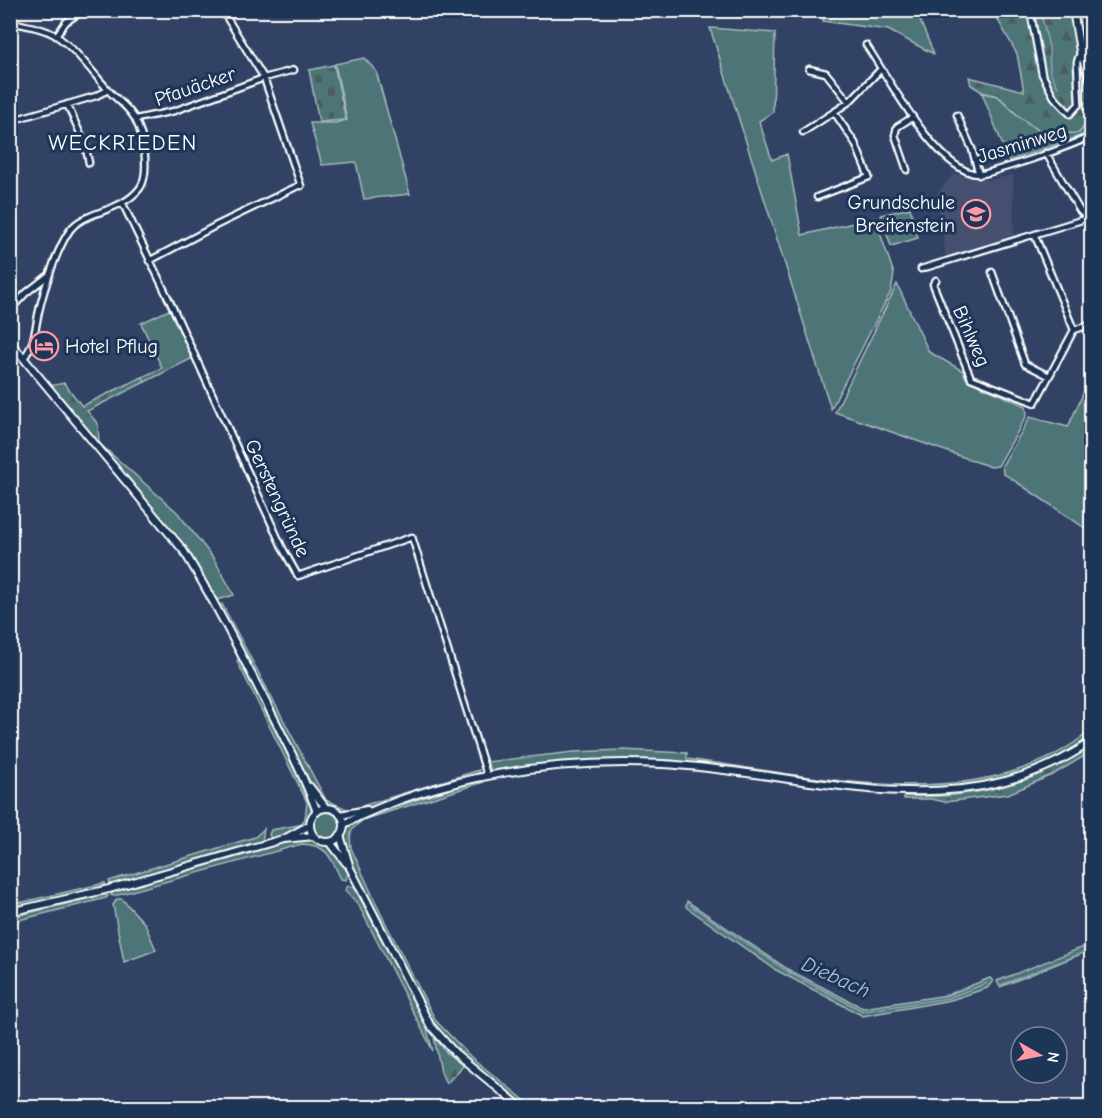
<svg xmlns="http://www.w3.org/2000/svg" width="1102" height="1118" font-family="'Comic Neue',sans-serif">
  <defs>
    <pattern id="forest-firs" width="22" height="20" patternUnits="userSpaceOnUse" patternTransform="scale(1.5)"><rect width="22" height="20" fill="#4d7477"/><path d="M5 1l3.5 6h-7zM16 11l3.5 6h-7z" fill="#4c5c5d"/></pattern>
    <pattern id="cemetery-stones" width="16" height="16" patternUnits="userSpaceOnUse" patternTransform="scale(1.5)"><rect width="16" height="16" fill="#4d7477"/><path d="M2 7V4a2 2 0 0 1 4 0v3zM10 15v-3a2 2 0 0 1 4 0v3z" fill="#4c5c5d"/></pattern>
    <pattern id="park-tufts" width="24" height="20" patternUnits="userSpaceOnUse" patternTransform="scale(1.5)"><rect width="24" height="20" fill="#4d7477"/><path d="M3 7l-1-3M5 7V3M7 7l1-3M15 17l-1-3M17 17v-4M19 17l1-3" fill="none" stroke="#4c5c5d"/></pattern>
  </defs>
  <rect width="100%" height="100%" fill="#324264"/>
  <filter id="ink" filterUnits="userSpaceOnUse"><feTurbulence type="fractalNoise" baseFrequency=".0167" numOctaves="2"/><feDisplacementMap in="SourceGraphic" scale="12" xChannelSelector="R" yChannelSelector="G"/><feConvolveMatrix kernelMatrix="1 2 1 2 8 2 1 2 1" color-interpolation-filters="sRGB"/></filter>
  <g filter="url(#ink)">
    <path fill="#455070" d="M953 174 989 180 1013 175 1014 235 946 257 937 194Z"/>
    <path fill="#4d7477" stroke="#a6babb" stroke-width="1.5" d="M826 10 916 11 934 54 888 30 823 21Z
      M710 28 775 33 773 112 759 121 772 160 787 154 802 235 875 218 894 274 891 291 831 409Z
      M364 58 376 71 410 194 364 199 356 162 322 165 310 123H335L347 120 335 64Z
      M982 93 998 96 1019 117 1044 134 1079 133 1091 117V132L1009 161Z
      M897 284 929 352 963 371 967 380 1026 406 1027 415 998 466 991 467 835 412Z
      M171 309 193 358 145 382 142 377 162 368 141 323Z
      M1091 376V532L1003 473 1002 466 1030 417 1068 427Z
      M99 443 177 512 214 559 234 595 217 600 186 548Z
      M222 604 326 800 349 810 479 770V774L351 813 328 806 313 787 219 606Z
      M239 658 307 794C309 798 312 804 312 809 314 829 287 836 271 838L269 835 271 830 299 825 305 819 307 802 237 661Z
      M1091 730V737C1076 746 1060 756 1044 764 1022 775 993 781 969 785 911 794 854 785 797 778 695 765 595 749 493 772L486 762 574 752 622 750 687 753V759C813 775 984 821 1091 730Z
      M479 781 484 782 363 820C350 830 349 832 351 848L381 914 436 1021 471 1057 533 1107H527C497 1082 464 1059 438 1029 423 1012 342 854 344 837 344 830 350 826 354 822L425 797Z
      M314 825a14 14 0 1 1 28 0a14 14 0 1 1-28 0Z
      M264 829 262 841 257 845 111 885 109 881 255 837Z
      M311 838 332 846 348 873 346 880 341 879C331 859 329 845 302 844L114 896 111 895 113 892 292 841Z
      M105 883 106 887 11 909 10 905Z
      M348 886 354 887 425 1023 433 1051 358 904 345 890Z
      M104 895 108 896 106 898 11 922V917Z
      M117 899H122L145 924 156 950 124 962 113 905Z
      M687 901 789 970 863 1008 947 995 990 978 993 981 987 988 951 1000 863 1016 776 970 686 907Z
      M1091 944V950L1000 987 997 981Z"/>
    <path fill="url(#forest-firs)" stroke="#a6babb" stroke-width="1.5" d="M993 11H1091V51L1081 61 1091 97V116L1079 133 1044 134 1020 117 998 96 982 92 971 85 969 77 1024 91 1017 54Z
      M142 377 145 382 87 411 98 424 99 443 50 386 64 383 82 406Z
      M1091 746V752L1054 774 1008 794 945 802 931 799H904V796C971 799 1036 784 1091 746Z
      M434 1037 448 1054 463 1066 446 1084 441 1072Z"/>
    <path fill="url(#cemetery-stones)" stroke="#a6babb" stroke-width="1.5" d="M334 65 346 120 319 122 309 70Z"/>
    <path fill="url(#park-tufts)" stroke="#a6babb" stroke-width="1.5" d="M910 208 918 238 891 246 881 215Z"/>
    <g fill="none" stroke-linecap="round" stroke-linejoin="round">
      <path stroke="#8ca6b5" stroke-width="1.5" d="M1040 10 1049 47 1050 72 1058 87
        M690 905 788 972 863 1011 948 998 987 983
        M1001 985 1092 949"/>
      <g stroke="#fff" stroke-width="9">
        <path id="minor" d="M222 10 264 78 301 186
          M1030 10 1042 74 1054 97 1070 114 1079 104 1077 62 1080 53
          M10 23H15C28 26 44 28 55 35 76 49 92 72 109 91 117 100 131 109 136 121 144 137 150 173 140 188 121 213 85 210 70 230 57 248 44 289 39 311 35 328 35 344 24 358
          M56 36 66 22 78 14 77 10
          M866 45C888 76 937 172 978 174 985 175 993 171 1000 169 1031 160 1062 149 1092 136
          M809 69 826 73 849 102
          M67 104 85 144 89 163
          M957 115 972 149 979 175
          M136 119 174 111 264 78 294 70
          M10 121 96 96 108 90
          M803 132 834 112
          M1046 153 1080 211 1092 223
          M907 170 895 135 897 127 913 117
          M817 197 869 177 855 143 834 112 849 102 881 69
          M123 204 173 308 283 549 298 576 412 537 487 775
          M1035 236 1074 330
          M149 261 217 225 300 185
          M921 269 1088 218
          M992 272 1025 364 1049 376
          M936 280 933 284 971 378 1035 403 1074 330 1092 324
          M10 306 12 308 26 293 49 275"/>
      </g>
      <g stroke="#fff" stroke-width="10">
        <path id="secondary" d="M1073 10 1080 51 1092 85
          M10 342 183 550C211 594 234 641 258 687 279 728 301 769 317 812
          M310 787 326 808
          M310 825a17 17 0 1 1 34 0a17 17 0 1 1-34 0Z
          M340 815 367 810
          M344 824C441 775 554 759 662 764 806 771 960 834 1092 741
          M340 835 350 868 430 1025 454 1052 522 1108
          M286 838 310 825
          M330 842 346 863
          M10 912 109 889 283 839 314 836"/>
      </g>
      <use href="#minor" stroke="#1d3557" stroke-width="4.5"/>
      <use href="#secondary" stroke="#1d3557" stroke-width="6"/>
    </g>
  </g>
  <defs>
    <g id="school-ring" transform="scale(1.5)"><circle r="9.5" fill="#1d3557" stroke="#ff9aa2" stroke-width="1.5"/><path d="M0-5L7-2L0 1L-7-2ZM-4 1L0 2.5L4 1V4Q0 6-4 4Z" fill="#ff9aa2"/></g>
    <g id="hotel-ring" transform="scale(1.5)"><circle r="9.5" fill="#1d3557" stroke="#ff9aa2" stroke-width="1.5"/><path d="M-6-4.5h1.5V1H6V5H4.5V3h-9V5H-6ZM-4 0a1.8 1.8 0 1 1 3.6 0ZM.5 0V-2.5h3Q6-2.5 6 0Z" fill="#ff9aa2"/></g>
  </defs>
  <g fill-rule="evenodd">
    <use href="#school-ring" x="976" y="214"/>
    <use href="#hotel-ring" x="44" y="346"/>
  </g>
  <g text-anchor="middle" stroke-width="6" stroke-linejoin="round" paint-order="stroke">
    <g font-size="20" fill="#fff" stroke="#1d3557">
      <text transform="translate(195 86) rotate(-19)" y="7">Pfauäcker</text>
      <text transform="translate(1022 143) rotate(-17)" y="7">Jasminweg</text>
      <text transform="translate(972 336) rotate(66)" y="7">Bihlweg</text>
      <text transform="translate(278 498) rotate(65)" y="7">Gerstengründe</text>
    </g>
    <g font-size="20" fill="#fff" stroke="#1d3557" text-anchor="end">
      <text x="955" y="209">Grundschule<tspan x="955" dy="23">Breitenstein</tspan></text>
      <text x="65" y="353" text-anchor="start">Hotel Pflug</text>
    </g>
    <g font-size="21" font-style="italic" fill="#b3c4ce" stroke="#1d3557">
      <text transform="translate(836 977) rotate(24)" y="7">Diebach</text>
    </g>
    <g font-size="22" letter-spacing="1.5" fill="#fff" stroke="#1d3557">
      <text x="123" y="150">WECKRIEDEN</text>
    </g>
  </g>
  <rect width="1102" height="1118" fill="none" stroke="#1d3557" stroke-width="36"/>
  <rect x="18" y="18" width="1066" height="1082" fill="none" stroke="#fff" stroke-width="2" filter="url(#ink)"/>
  <g transform="translate(1039 1055) rotate(99)"><circle r="28" fill="#1d3557" stroke="#77869a" stroke-width="1.5"/>
  <path d="M0-4.5L10 22L0 15L-10 22Z" fill="#ff9aa2"/>
  <text y="-9" font-size="16" font-weight="bold" text-anchor="middle" fill="#ffffff">N</text>
  </g>
</svg>
